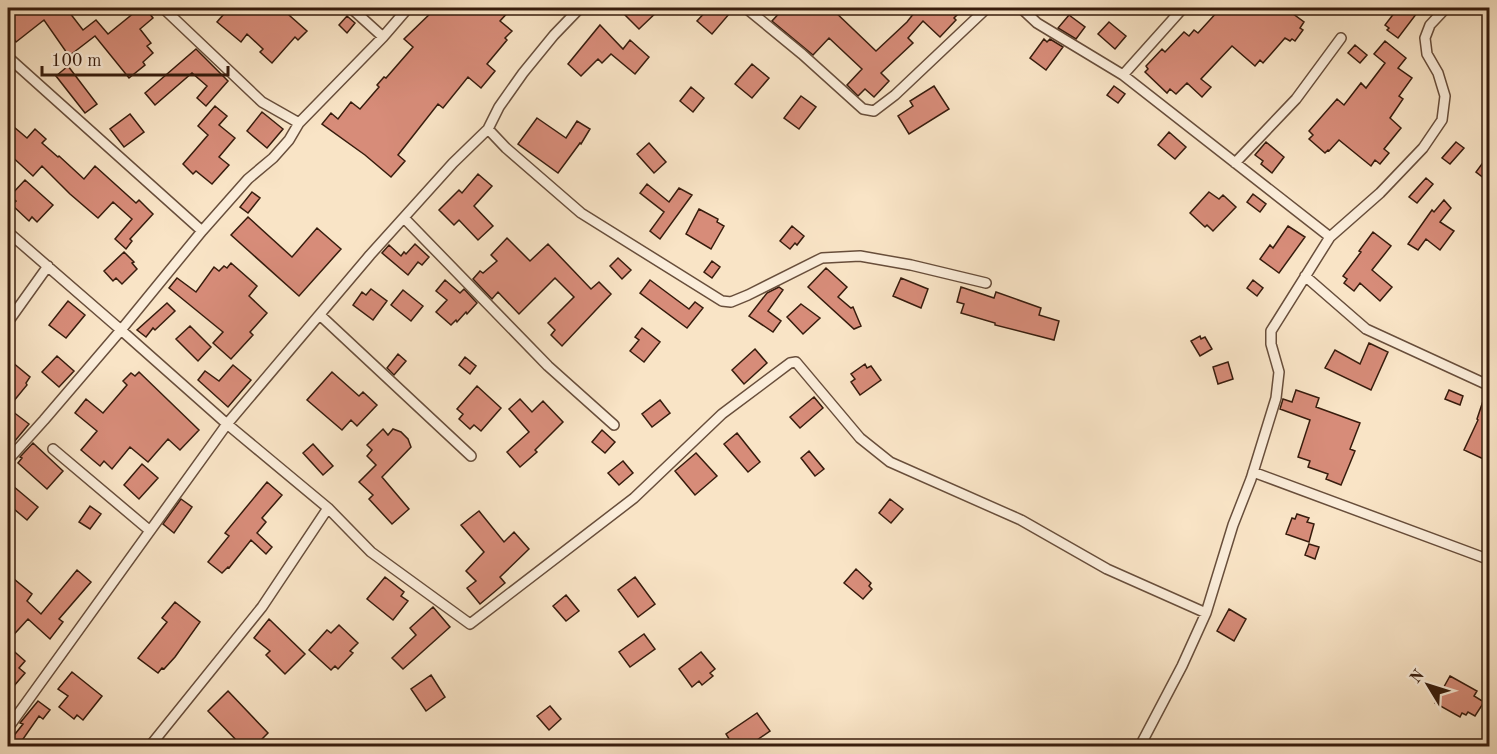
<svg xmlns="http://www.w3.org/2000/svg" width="1497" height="754" font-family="'Old Standard TT',serif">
  <rect width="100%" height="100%" fill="#f9e4c6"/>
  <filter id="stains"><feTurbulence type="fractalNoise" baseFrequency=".00333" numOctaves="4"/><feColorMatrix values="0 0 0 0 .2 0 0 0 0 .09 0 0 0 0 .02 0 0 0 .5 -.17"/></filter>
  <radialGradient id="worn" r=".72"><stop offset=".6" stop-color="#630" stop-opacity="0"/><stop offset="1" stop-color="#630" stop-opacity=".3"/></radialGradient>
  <path fill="#d78c79" stroke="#371c0d" stroke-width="1.5" d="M8 8H66L83 30 96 20 108 34 140 8H145L153 18 140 29 151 43 147 46 153 53 143 62 145 65 129 78 95 36 69 56 44 20 16 42 8 31Z
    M214 8H281L307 31 298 40 295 37 272 63 260 52 263 49 247 34 241 42 217 22 223 15Z
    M436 8H482L490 14 496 8H512L500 21 512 31 505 38 507 40 487 64 495 71 481 88 468 77 443 108 438 104 398 155 405 161 391 177 365 155 322 124 331 113 338 119 351 102 360 109 379 87 377 85 384 77 386 78 413 47 404 39Z
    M618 8H661L639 29Z
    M709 8H723L730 13 712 34 697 21Z
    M784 8H831L876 51 907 22 918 8H964L954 18 956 20 940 37 923 21 908 38 913 43 881 73 889 81 874 97 865 89 858 96 847 85 862 69 829 38 813 55 772 21Z
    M1225 8H1285L1304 22 1300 28 1303 30 1295 41 1292 39 1290 41 1285 38 1263 63 1260 60 1255 66 1232 46 1201 79 1211 87 1202 97 1187 83 1176 94 1170 89 1167 93 1145 72 1148 69 1146 66 1162 49 1165 52 1184 32 1189 36 1194 30 1198 33 1218 11 1220 13Z
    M1398 8H1410L1417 13 1398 38 1387 30 1389 28 1385 25Z
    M1069 15 1085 27 1076 39 1058 28Z
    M347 16 355 23 347 33 339 25Z
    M1109 22 1126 36 1115 49 1098 34Z
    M600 25 623 49 630 40 649 57 635 74 611 54 602 63 598 59 581 76 568 64Z
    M1044 39 1047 42 1050 39 1063 47 1046 70 1030 58Z
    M1385 41 1406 58 1398 68 1412 78 1399 96 1403 99 1390 118 1401 128 1384 149 1389 153 1380 164 1375 160 1371 166 1339 140 1329 151 1328 150 1325 153 1309 139 1313 135 1309 131 1337 99 1344 105 1361 83 1366 88 1385 63 1374 54Z
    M1355 45 1367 55 1360 63 1348 53Z
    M196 49 228 81 206 106 197 98 207 86 192 73 155 105 145 93Z
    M752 64 769 78 752 98 735 84Z
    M68 66 97 104 85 113 56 76Z
    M934 86 949 109 909 134 898 116 913 106 910 101Z
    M1114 86 1125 94 1118 103 1107 95Z
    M691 87 704 98 693 112 680 101Z
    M801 96 816 107 799 129 784 118Z
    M215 106 227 116 219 125 235 138 219 157 229 165 212 184 196 171 193 174 183 164 208 135 198 126Z
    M262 112 283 129 267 148 247 131Z
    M130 114 144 132 124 147 110 129Z
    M537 118 566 138 577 121 590 129 581 144 580 143 558 173 518 144Z
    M8 122 27 138 35 129 46 139 42 143 58 157 59 156 84 179 95 166 136 203 139 200 153 214 130 239 132 241 126 249 115 239 132 219 113 202 98 218 70 194 42 166 33 176 8 153Z
    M1169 132 1186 147 1175 159 1158 145Z
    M1266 142 1284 157 1272 173 1261 164 1263 161 1255 155Z
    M1456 142 1464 148 1450 164 1442 158Z
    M649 143 666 162 654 173 637 154Z
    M1490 153V172L1485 179 1476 172Z
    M478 174 492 186 474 206 493 226 478 240 459 220 454 225 439 210 459 190 462 193Z
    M1426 178 1433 184 1417 203 1409 197Z
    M25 180 53 205 37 222 32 217 29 221 12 205 16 201 10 196Z
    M647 184 669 202 679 188 692 195 660 239 650 231 664 212 640 193Z
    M252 192 260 198 248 213 240 207Z
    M1209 192 1219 199 1223 195 1236 207 1213 231 1207 225 1205 227 1190 213Z
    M1253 194 1266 204 1260 212 1247 202Z
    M1444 200 1451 208 1440 222 1454 231 1440 250 1426 239 1418 250 1408 244 1432 210 1434 212Z
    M699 209 718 219 717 222 724 226 711 249 686 234Z
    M248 217 292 257 317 228 341 249 299 296 231 235Z
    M792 226 804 236 797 245 795 243 790 249 780 241Z
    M1288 226 1305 237 1279 273 1260 259 1270 245 1273 248Z
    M1373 232 1391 246 1372 270 1392 287 1380 301 1360 283 1354 291 1344 283 1347 279 1343 276 1361 252 1359 251Z
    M507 238 530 261 548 244 591 289 599 282 611 294 562 346 551 335 555 330 548 323 574 297 555 278 519 314 498 292 492 299 473 279 480 271 483 273 497 261 491 255Z
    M415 244 429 257 422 265 418 262 408 275 382 253 389 245 401 256 404 252 406 254Z
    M124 252 134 262 132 263 137 269 122 284 116 278 113 281 104 271Z
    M618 258 631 270 622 279 610 266Z
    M712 261 720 267 712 278 704 272Z
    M231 263 257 286 249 296 267 313 250 332 253 335 231 359 213 343 223 332 169 288 177 278 196 292 214 267 219 271 224 266 227 268Z
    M826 268 847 287 838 297 851 308 853 307 861 326 854 329 808 287Z
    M901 278 928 289 921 308 893 296Z
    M445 280 460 293 464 289 477 303 467 314 466 312 457 322 456 320 451 325 436 312 447 300 436 291Z
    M650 280 689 309 695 302 703 308 687 328 640 293Z
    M1253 280 1263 288 1257 296 1247 288Z
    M779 287 783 290 768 311 781 321 773 332 749 316 767 293Z
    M961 287 994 298 996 292 1041 308 1039 315 1059 321 1054 340 995 325V323L961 313 964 304 957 302Z
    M371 289 387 301 373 320 353 305 362 292 366 295Z
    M403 290 423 306 411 321 391 305Z
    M68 301 85 315 66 338 49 325Z
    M167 303 175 311 155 330 153 328 146 337 137 330Z
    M801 304 820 318 803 334 787 317Z
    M190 326 211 347 198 361 176 339Z
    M642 328 660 342 644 362 630 351 639 340 635 337Z
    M1200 336 1201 339 1205 337 1212 349 1200 356 1191 341Z
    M1369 343 1388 352 1371 390 1325 368 1335 350 1360 364Z
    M755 349 767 363 744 384 732 370Z
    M398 354 406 361 394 375 387 368Z
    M57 356 74 371 59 387 42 372Z
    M465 357 476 366 470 374 459 365Z
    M12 362 30 377 26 383 27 385 8 408 29 424 9 448 8 447V367Z
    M1228 362 1233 379 1218 384 1213 367Z
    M865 364 867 368 871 366 881 380 860 395 851 382 855 379 851 374Z
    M233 365 251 380 228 407 198 380 205 371 219 381Z
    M139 372 199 430 180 450 168 439 148 462 130 447 112 469 104 461 100 466 81 450 97 431 75 413 86 399 103 413 127 385 123 381 131 373 135 376Z
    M332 372 359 396 363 392 377 405 357 426 351 420 342 430 307 400Z
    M477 386 501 408 481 431 474 425 470 429 459 419 463 414 457 409Z
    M1296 390 1319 398 1316 407 1360 423 1350 449 1355 451 1341 485 1326 479 1328 474 1308 467 1310 461 1298 457 1310 420 1280 409 1283 399 1292 402Z
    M1449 390 1463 396 1460 405 1445 399Z
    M1486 392 1490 393V462L1464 450 1478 420 1477 419Z
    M814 397 823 408 800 428 790 417Z
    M520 399 532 412 543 401 563 422 535 450 537 452 520 467 507 452 529 432 509 409Z
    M660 400 670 413 652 427 642 414Z
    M383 429 388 435 393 429 401 432 408 439 411 447 382 477 409 509 392 524 369 499 373 495 359 482 376 465 367 456 372 450 367 445Z
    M602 430 615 442 605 453 592 442Z
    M737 433 760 462 748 472 724 444Z
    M33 443 63 471 47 489 18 463 22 458 20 457Z
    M313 444 333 466 323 475 303 453Z
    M809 451 824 469 815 476 801 458Z
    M696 453 717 476 695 495 675 471Z
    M623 461 633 473 619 485 608 473Z
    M142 464 158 478 139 499 124 485Z
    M267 482 282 495 262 518 266 522 257 533 272 547 266 554 251 540 229 568 228 567 222 573 208 562 229 536 225 533Z
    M13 486 38 507 27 520 8 504V492Z
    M181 499 192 507 174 533 163 524Z
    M890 499 903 509 891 523 879 513Z
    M90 506 101 514 90 529 79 522Z
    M479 511 504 542 514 532 529 549 500 577 505 583 480 604 467 588 476 581 466 571 484 552 461 525Z
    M1297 514 1309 518 1307 522 1314 524 1309 542 1286 534 1292 518 1295 519Z
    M1309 544 1319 547 1315 559 1305 555Z
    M856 569 871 583 869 586 872 589 863 599 844 583Z
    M77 570 91 582 59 619 63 622 50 639 28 619 8 641V574L32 594 27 601 41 614Z
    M385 577 404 592 401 596 408 601 393 620 367 599Z
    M635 577 655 604 638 617 618 590Z
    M566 595 579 611 566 621 553 606Z
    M175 602 200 622 175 657 164 669 162 668 158 673 138 658 167 622 162 618Z
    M433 607 450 627 403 669 392 658 416 635 410 628Z
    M1229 609 1246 619 1234 641 1217 631Z
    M269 619 305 654 285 674 266 655 270 651 254 638Z
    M339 625 358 643 350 651 353 653 338 669 335 666 331 670 309 650 327 630 331 633Z
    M644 634 655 649 630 667 619 652Z
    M8 646 25 661 19 668 25 673 8 693Z
    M701 652 715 669 710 673 713 676 702 685 699 681 692 687 679 669Z
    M72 672 102 696 83 720 77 715 74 719 59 707 68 696 58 689Z
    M431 675 445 697 426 711 411 689Z
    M1450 676 1477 691 1474 696 1484 702 1475 716 1468 712 1466 715 1462 713 1460 717 1435 703Z
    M228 691 268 733 254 747H243L208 711Z
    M38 701 50 710 43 719 39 716 23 739 33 747H8V743L23 724 20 723Z
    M550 706 561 719 549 730 537 716Z
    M757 713 770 731 747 747H734L726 734Z"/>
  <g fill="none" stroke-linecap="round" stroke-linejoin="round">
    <g stroke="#684e3b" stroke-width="12">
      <path id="minor" d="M163 8 262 102 299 123
        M351 8 383 37
        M746 8 802 54 863 109 874 111 895 95 987 8
        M1021 8 1037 23 1123 75 1330 237
        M8 57 202 231
        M1123 75 1183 8
        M488 129 506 148 581 213 722 301 731 302 748 295 822 258 860 256 911 265 986 283
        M1235 163 1296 99 1341 38
        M404 218 548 366 614 425
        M8 232 121 330 202 231 248 179 273 158 289 140 299 123 383 37 408 8
        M1305 276 1366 329 1490 386
        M321 316 471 456
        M8 322 48 266
        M53 449 149 530
        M8 460 44 420 121 330 227 424 328 508 371 552 470 624 634 498 722 414 790 363 796 362 860 438 890 462 1021 520 1107 569 1206 613
        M1253 472 1490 560
        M8 728 227 424 370 255 453 163 488 129 499 107 523 73 554 35 580 8
        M150 746 262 607 328 508
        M1140 746 1182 666 1206 613 1233 525 1251 479 1276 398 1279 372 1271 344V331L1330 237 1380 193 1423 148 1442 120 1445 96 1438 73 1427 54 1425 38 1430 25 1446 8"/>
    </g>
    <use href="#minor" stroke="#fbedda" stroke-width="9"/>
  </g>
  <rect width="1497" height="754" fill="none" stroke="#f9e4c6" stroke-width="30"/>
  <rect x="9" y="9" width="1479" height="736" fill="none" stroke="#371c0d" stroke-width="3"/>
  <rect x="15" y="15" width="1467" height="724" fill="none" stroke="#371c0d" stroke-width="1.5"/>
  <g transform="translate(1428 685) rotate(308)" stroke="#fbedda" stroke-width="4.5" paint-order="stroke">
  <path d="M0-4.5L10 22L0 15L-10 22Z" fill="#371c0d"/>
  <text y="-9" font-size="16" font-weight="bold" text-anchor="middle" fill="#371c0d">N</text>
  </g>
  <path d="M42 66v9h186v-9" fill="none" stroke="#371c0d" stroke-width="3"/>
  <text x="51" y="66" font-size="18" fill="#371c0d" stroke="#fbedda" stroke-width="4.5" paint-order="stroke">100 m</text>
  <rect width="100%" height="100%" filter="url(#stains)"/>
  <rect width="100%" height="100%" fill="url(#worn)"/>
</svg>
